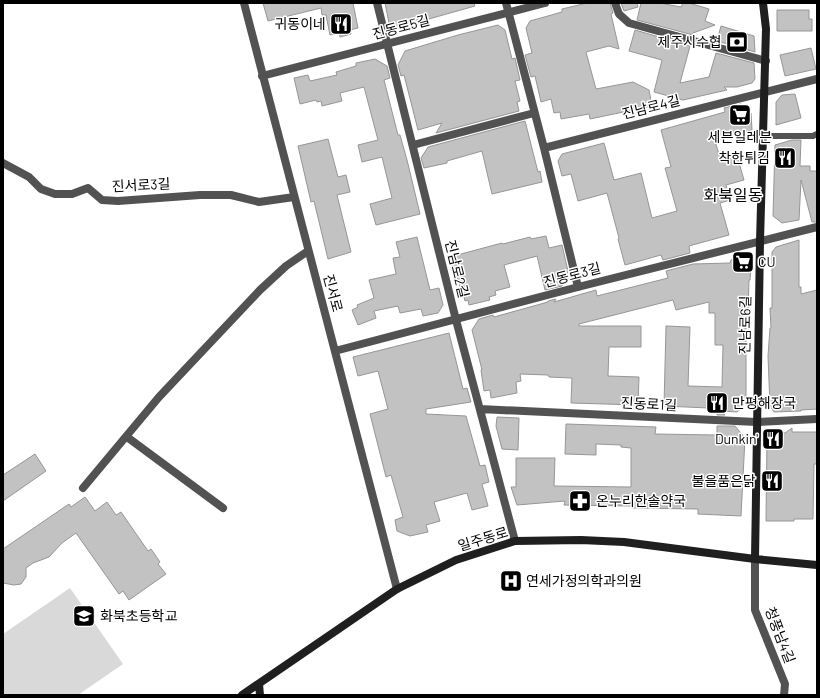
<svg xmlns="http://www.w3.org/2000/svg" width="820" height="698" font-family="Barlow,'Noto Sans KR',sans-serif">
  <rect width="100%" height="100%" fill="#fff"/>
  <path fill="#d9d9d9" d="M70 588 123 664 78 695H3V634Z"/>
  <path fill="#c2c2c2" stroke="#969696" d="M263 3H353L358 28 350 30 351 34 340 37 339 33 330 35 326 15H322L321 8 268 21Z
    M385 3H474L475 6 397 28 389 23Z
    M587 3H610L613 13 611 14 619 49 609 46 586 52 596 89 633 82 649 90 652 106 590 119 589 114 561 119 560 112 554 113 551 99 541 102 535 76 531 77 525 55 532 53 526 28 530 21 562 12V9Z
    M621 3H637L638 7 624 11Z
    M641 3H660L681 7 683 3H689L709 9 705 21 715 25 693 33V35L637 20Z
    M777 10H809V19H812V31H777Z
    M498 25 505 30 512 59 515 58 520 80 515 81 520 101 517 102 519 111 436 133 442 123 418 130 404 75 401 76 398 65 405 51 458 35Z
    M721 26 754 36 755 52 717 41Z
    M635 30 690 46 680 83 709 77 716 53 754 63 755 79 752 83 737 87H724L727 90 683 100 654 92 662 60 629 51Z
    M811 48 816 69 785 76 780 55Z
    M375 59 387 66 390 78 384 80 398 135H400L407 160 420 214 376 225 370 204 392 198 382 157 362 162 358 145 378 140 364 87 340 93 342 101 322 106 321 101 317 102 316 100 300 104 294 78 308 75 310 81 337 75 336 72 356 66V63Z
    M795 94 801 118 776 125V102L782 95Z
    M741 104 751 113 752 130 727 136 728 138 715 141 721 161 737 156 744 180 726 185 730 200 720 203 729 235 689 246 690 253 663 260 661 255 625 265 618 239 619 238 607 193 578 201 571 174 562 176 558 161 562 154 604 143 614 180 641 173 652 218 677 211 665 168 671 167 661 130 725 112 724 108Z
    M525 121 538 172 540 171 542 182 492 194 482 151 447 161V163L424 168 421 158 428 147Z
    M328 139 338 177 346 175 350 192 337 195 351 252 328 259 314 201 311 202 298 146Z
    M792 140H801L800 166H810V171H817V222H812L801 180 799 220 782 223 773 216 775 145Z
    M546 236 549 248 562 245 568 271 562 286 545 290 537 256 504 265 510 287 495 291 496 295 489 297 490 300 469 305 468 300 465 301 462 289 461 290 455 269 454 270 450 257 502 243 503 244 530 237 531 239Z
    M417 237 430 290 439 288 443 305 438 313 423 316 421 309 400 313 398 306 374 311 376 318 358 325 352 310 358 307 357 305 374 298 369 280 396 274 393 258 400 257 396 242Z
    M799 240V287H801V294L817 290V409L801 410V411L774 412 770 406 768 356 770 328H771L770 308H772V252L776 247Z
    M742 256 751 264 750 280H749L748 313H746V402H743V407L737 412 721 411 725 415H717V411H708V408L664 406 666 326 690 327 688 386 722 387 723 345H715V313H709V302L676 310 673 300 579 324V326H641V347H609L608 376 639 377 638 405 571 403 572 378 549 377 548 375 520 374 521 381 516 382 517 393 491 398 490 390 484 391 481 370H482L472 330 479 319 493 315 494 317 548 302V301L556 299 554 302 596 290 597 296 668 278 666 271 693 264 730 263 731 260Z
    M449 333 463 389 467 388 471 402 426 409V414L466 416 480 466 485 465 489 482 482 484 488 506 472 510 467 493 434 502 440 521 426 525 428 532 410 536 397 531 395 520 403 517 391 475 386 477 370 414 388 409 378 371 358 376 353 357Z
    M497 417 519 418 518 450 502 449 496 426Z
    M566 424 656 427 655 434 717 435V426H735L745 438 741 516 698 514V509L632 508V506L564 505 565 501 517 505 511 487H516V458H555L554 486 631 487V448L621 447V445L596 444V455L565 454Z
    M792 428V432H817V464H814L813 519H794V521H766L767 438 773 433H785Z
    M35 454 46 471 3 501V475Z
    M85 497 95 511 107 502 116 515 121 512 148 551 151 549 160 562 158 564 166 574 129 600 123 591 119 594 76 533 62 543 49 557 33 563 26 568V577L21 584 14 585 3 583V549L69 504 71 507Z"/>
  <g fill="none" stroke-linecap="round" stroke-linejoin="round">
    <path stroke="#525252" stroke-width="6" d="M764 136H813L817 134"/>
    <path stroke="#525252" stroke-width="8" d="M244 3 397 589
      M377 3 456 320 515 541
      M506 3 544 148 578 287
      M615 3 619 14 629 23 766 61
      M262 76 545 3
      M413 145 534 113
      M544 148 817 79
      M3 163 29 177 41 189 55 194H72L88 188 102 200 118 201 200 195H231L259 202 294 197
      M335 351 578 287 817 227
      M480 409 757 422 817 419
      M127 437 223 508
      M83 488 159 397 260 290 286 266 308 251
      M755 559V610L785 684 784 695"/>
    <path stroke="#1f1f1f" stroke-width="8" d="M755 559 760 241 766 29 763 3
      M259 684 260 695
      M242 695 397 589 456 560 515 541 581 540 624 542 755 559 817 565"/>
  </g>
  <defs>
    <g id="restaurant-square" transform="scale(1.15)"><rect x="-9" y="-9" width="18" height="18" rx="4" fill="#000" stroke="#fff"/><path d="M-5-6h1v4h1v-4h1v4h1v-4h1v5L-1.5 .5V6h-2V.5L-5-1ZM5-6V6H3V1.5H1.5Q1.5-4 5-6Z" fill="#fff"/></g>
    <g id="bank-square" transform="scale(1.15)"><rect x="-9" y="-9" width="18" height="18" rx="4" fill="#000" stroke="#fff"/><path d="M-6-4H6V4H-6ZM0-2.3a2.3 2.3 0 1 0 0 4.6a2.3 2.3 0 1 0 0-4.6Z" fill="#fff"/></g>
    <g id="supermarket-square" transform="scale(1.15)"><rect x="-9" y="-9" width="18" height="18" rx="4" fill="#000" stroke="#fff"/><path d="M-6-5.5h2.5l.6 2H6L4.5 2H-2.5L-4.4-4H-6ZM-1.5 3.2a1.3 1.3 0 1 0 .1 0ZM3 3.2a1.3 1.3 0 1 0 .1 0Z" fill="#fff"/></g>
    <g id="pharmacy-square" transform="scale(1.15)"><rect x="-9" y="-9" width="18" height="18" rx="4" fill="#000" stroke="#fff"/><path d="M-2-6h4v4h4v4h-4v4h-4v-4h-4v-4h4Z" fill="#fff"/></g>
    <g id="hospital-square" transform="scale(1.15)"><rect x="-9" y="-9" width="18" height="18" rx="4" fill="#000" stroke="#fff"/><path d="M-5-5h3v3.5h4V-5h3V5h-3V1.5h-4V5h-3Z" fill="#fff"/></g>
    <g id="school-square" transform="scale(1.15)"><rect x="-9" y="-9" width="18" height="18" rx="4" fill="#000" stroke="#fff"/><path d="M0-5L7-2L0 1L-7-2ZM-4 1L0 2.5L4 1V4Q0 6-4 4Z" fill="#fff"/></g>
  </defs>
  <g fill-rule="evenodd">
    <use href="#restaurant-square" x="341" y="24"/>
    <use href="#bank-square" x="737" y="42"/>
    <use href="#supermarket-square" x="740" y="115"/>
    <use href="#restaurant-square" x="785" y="158"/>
    <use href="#supermarket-square" x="743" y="262"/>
    <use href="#restaurant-square" x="717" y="403"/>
    <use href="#restaurant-square" x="773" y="439"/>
    <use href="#restaurant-square" x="772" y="481"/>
    <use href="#pharmacy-square" x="580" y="501"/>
    <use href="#hospital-square" x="511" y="581"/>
    <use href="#school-square" x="84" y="616"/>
  </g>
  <g text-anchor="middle" stroke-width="3" stroke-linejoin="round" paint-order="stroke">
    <g font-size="14" fill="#000" stroke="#fff" text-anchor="end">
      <text x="326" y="29">귀동이네</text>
      <text x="722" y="47">제주시수협</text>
      <text x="740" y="142" text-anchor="middle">세븐일레븐</text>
      <text x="770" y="163">착한튀김</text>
      <text x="758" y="267" text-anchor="start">CU</text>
      <text x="732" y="408" text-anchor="start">만평해장국</text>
      <text x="758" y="444">Dunkin'</text>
      <text x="756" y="486">불을품은닭</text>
      <text x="596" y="506" text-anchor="start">온누리한솔약국</text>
      <text x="526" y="586" text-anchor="start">연세가정의학과의원</text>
      <text x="100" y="621" text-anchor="start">화북초등학교</text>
    </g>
    <g font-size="14" fill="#000" stroke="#fff">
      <text transform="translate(401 27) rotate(-15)" y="5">진동로5길</text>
      <text transform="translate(651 107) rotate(-14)" y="5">진남로4길</text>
      <text transform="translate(141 185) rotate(-3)" y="5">진서로3길</text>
      <text transform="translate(457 269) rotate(76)" y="5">진남로2길</text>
      <text transform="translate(572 275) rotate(-15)" y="5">진동로3길</text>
      <text transform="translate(333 293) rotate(75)" y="5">진서로</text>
      <text transform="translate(745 325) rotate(-89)" y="5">진남로6길</text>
      <text transform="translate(649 404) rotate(3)" y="5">진동로1길</text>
      <text transform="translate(483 539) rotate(-17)" y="5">일주동로</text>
      <text transform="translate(780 635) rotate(69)" y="5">청풍남4길</text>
    </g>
    <g font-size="16" fill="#000" stroke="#fff">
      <text x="733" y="201">화북일동</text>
    </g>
  </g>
  <rect width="820" height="698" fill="none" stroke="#000000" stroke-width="8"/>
</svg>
